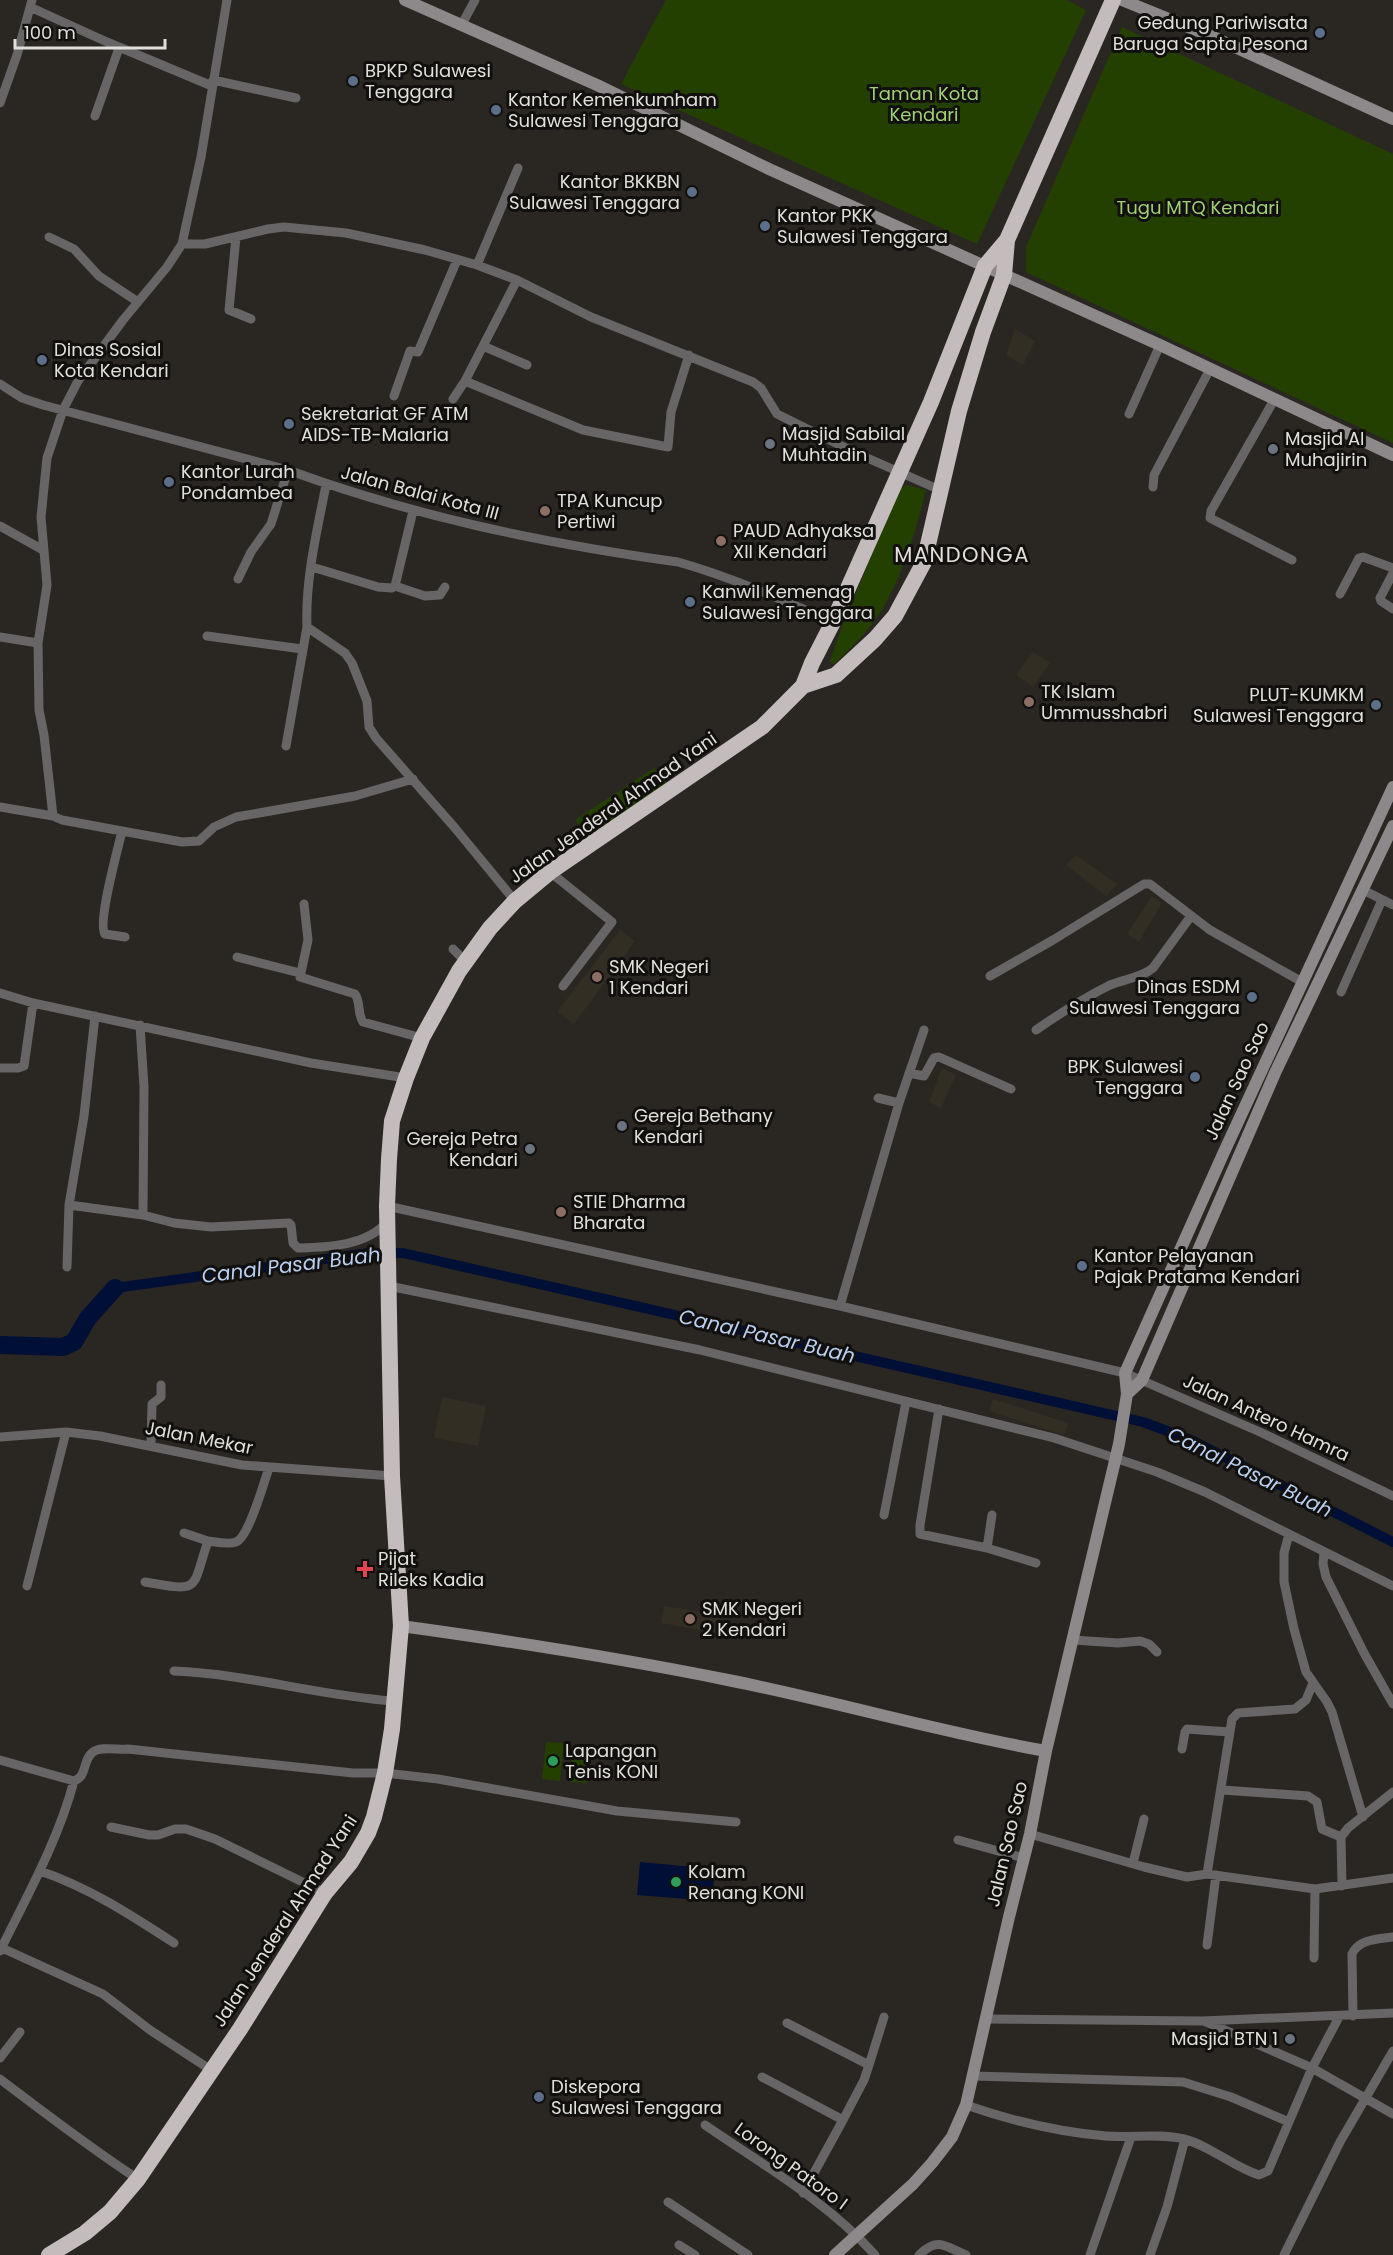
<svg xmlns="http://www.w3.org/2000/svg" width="1393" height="2255" font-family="Poppins,sans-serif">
  <rect width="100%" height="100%" fill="#2a2722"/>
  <path fill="#332e23" d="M1015 329 1035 341 1023 365 1006 355Z
    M1033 652 1050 663 1033 687 1016 675Z
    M1076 855 1117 884 1106 896 1066 865Z
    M1152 896 1162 903 1139 942 1127 934Z
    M620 930 635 941 574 1024 557 1012Z
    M942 1068 956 1075 941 1108 929 1102Z
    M442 1397 486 1406 478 1446 434 1438Z
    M993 1399 1068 1423 1064 1435 989 1411Z
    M664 1606 720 1615 717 1633 661 1623Z"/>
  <path fill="#244000" d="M666 0H1067L1086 10 977 244 621 84Z
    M1122 27 1393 154V443L1026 272V247Z
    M906 485 926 490C915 532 904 574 881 611 869 631 852 647 835 663L832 664 830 661 840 632 892 506 900 489Z
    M654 768 669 785 589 840 575 820Z
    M546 1742 564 1743 560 1781 542 1779Z
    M573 1746 591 1747 588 1783 570 1782Z"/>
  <path fill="#000f35" d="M640 1862 715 1869 712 1901 637 1895Z"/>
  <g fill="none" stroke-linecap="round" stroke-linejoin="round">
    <path stroke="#000f35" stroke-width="10" d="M115 1288 369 1253H403L1143 1422 1191 1440 1393 1542"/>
    <path stroke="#000f35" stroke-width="18" d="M0 1345 63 1347 74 1342 88 1318 115 1288"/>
    <path stroke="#686566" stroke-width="9" d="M227 0 201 157 182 244 167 267 123 320 78 381 63 410 47 458 41 517 47 585 38 643 39 710 44 735 53 816 62 820 182 842 199 841 214 827 236 817 355 796 413 779
      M30 7 107 42 212 86
      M462 24 475 0
      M213 80 296 98
      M0 103 17 55 32 0
      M95 116 119 48
      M49 237 74 249 99 276 138 302
      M236 237 229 310 251 319
      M182 244H205L268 229 284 227 346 233 425 250 477 265 517 280 591 317 753 382 761 388 777 414 856 453 940 490
      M477 265 518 168
      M483 346 527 365
      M465 381 583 430 668 447 671 412 689 355
      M0 384 22 398 43 405 288 470C416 517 543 543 678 562 731 577 783 600 833 622
      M394 396 410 351 418 352 457 260
      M453 399 465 381 517 280
      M1274 400 1211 511 1210 518 1292 560
      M1129 414 1160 345
      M326 485C317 531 305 580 307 627L345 653 352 663 367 701 369 727 376 738 455 828 515 901
      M1153 487 1154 475 1210 369
      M0 526 43 550
      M312 567 378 587 392 588 395 586 413 511
      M1393 573 1380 598 1381 601 1393 609
      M238 579 251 552 271 524 288 470
      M395 586 425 596 440 595 445 587
      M1340 594 1359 558 1363 557 1393 568
      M207 636 302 649
      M0 637 38 643
      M286 746 307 627
      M0 807 53 816
      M122 831C118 849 97 923 105 934L125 937
      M550 872 612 922 563 986
      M1363 890 1393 905
      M304 904 308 940 300 977 355 994C361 1003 357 1013 363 1022L422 1038
      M453 949 465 961
      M237 957 300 973
      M990 976 1053 940 1144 884H1150L1210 930 1304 983
      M1341 992 1382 900
      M0 993 33 1003 311 1063 406 1078
      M95 1016 84 1116 69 1205 143 1215 144 1087 140 1025
      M1036 1030C1059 1014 1084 998 1110 985 1124 979 1141 978 1153 968L1191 916
      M0 1068H18L24 1066 33 1003
      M909 1073 924 1076 934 1058 939 1057 1011 1089
      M878 1098 899 1103
      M387 1206 840 1306 1125 1373 1260 1432 1393 1496
      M143 1215 174 1223 211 1227 289 1223 291 1225 293 1243 298 1248C329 1247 366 1246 387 1222
      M67 1267 69 1205
      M389 1286 700 1350 1054 1438 1157 1472 1205 1492 1393 1586
      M840 1306 899 1103 924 1030
      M939 1409 920 1525V1534L987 1548 1036 1563
      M0 1437 66 1432 100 1436 242 1465 392 1476
      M151 1446 152 1404 161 1397V1385
      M884 1515 906 1402
      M184 1533 208 1541
      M1289 1534 1284 1553V1582L1294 1629 1306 1672 1327 1702 1332 1712 1363 1817
      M987 1548 992 1515
      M1324 1553 1323 1564 1326 1577 1364 1653 1393 1704
      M145 1582C202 1592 191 1591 208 1541 216 1542 228 1545 236 1542 249 1537 264 1482 269 1468
      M27 1586 66 1432
      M1073 1640 1118 1643 1140 1641 1149 1644 1157 1652
      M174 1671C248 1674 320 1696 394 1701
      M1182 1749 1185 1732 1187 1729 1229 1732
      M0 1760 74 1781C88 1776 82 1760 93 1752 100 1746 119 1750 128 1749L353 1773H385L438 1779 617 1811 736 1822
      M1222 1790 1308 1796 1317 1802 1322 1829 1341 1837
      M111 1827 149 1835H158L175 1829H186L215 1839 325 1893
      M1030 1834 1144 1867 1187 1877 1207 1874 1315 1889 1393 1878
      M958 1840 1024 1858
      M1133 1863 1144 1819
      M40 1871C88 1887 131 1915 174 1943
      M1207 1874 1232 1719 1238 1713 1295 1709 1306 1700 1313 1683
      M1342 1886 1341 1837 1348 1828 1393 1792
      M1207 1945 1216 1875
      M2 1948 103 1994 150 2030 211 2070
      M0 1951C27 1896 58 1841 74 1781
      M1314 1958 1315 1889
      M1353 2016 1352 1954C1359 1939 1378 1939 1393 1937
      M985 2019 1202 2021 1393 2013
      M1204 2021 1312 2068 1393 2114
      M0 2058 20 2032
      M869 2065 884 2017
      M973 2076 1183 2082 1231 2097 1289 2122
      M762 2077 843 2120 864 2080 869 2065 787 2023
      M0 2079C45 2113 90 2148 138 2179
      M966 2105C1012 2121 1057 2132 1106 2136 1132 2138 1159 2133 1184 2139 1211 2146 1233 2167 1259 2175L1268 2171 1312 2068 1339 2017
      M705 2125C763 2165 828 2202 875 2255
      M803 2193 843 2120
      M668 2202 748 2255
      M679 2245 695 2255
      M919 2255C938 2237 944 2246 966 2255
      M1090 2255 1131 2137
      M1150 2255 1167 2207 1185 2139
      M1284 2255 1340 2142 1393 2051"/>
    <path stroke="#8d8889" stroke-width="12" d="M405 0 597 85 769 169 1160 345 1393 455
      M1122 0 1213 37 1393 119
      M1127 1394 1142 1380 1275 1073 1393 826
      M401 1626C510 1641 619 1658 728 1680 834 1701 939 1732 1046 1751
      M835 2255 913 2184 932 2163 952 2137 966 2105 1009 1917 1030 1834 1046 1751 1119 1444 1127 1394 1125 1373 1224 1152 1393 787"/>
    <path stroke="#c3bbbc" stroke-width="16" d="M803 686 812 663 833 622 931 402 985 266 1007 240 1113 0
      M49 2255 85 2233 110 2212 138 2179 240 2029 325 1893 351 1862 368 1833 374 1817 385 1773 392 1729 401 1626 392 1476 387 1206 389 1159 392 1121 406 1078 422 1038 459 971 490 928 515 901 550 872 762 727 803 686 836 675 875 639 895 616 924 562 959 411 983 332 1004 275 1007 240"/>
  </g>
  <g fill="#5c6f8a" stroke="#11100e" stroke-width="2">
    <circle cx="1320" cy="33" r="6"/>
    <circle cx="353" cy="81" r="6"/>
    <circle cx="496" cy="110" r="6"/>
    <circle cx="692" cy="192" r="6"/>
    <circle cx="765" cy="226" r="6"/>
    <circle cx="42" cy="360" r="6"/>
    <circle cx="289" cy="424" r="6"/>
    <circle cx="169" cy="482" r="6"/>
    <circle cx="690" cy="602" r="6"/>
    <circle cx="1376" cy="705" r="6"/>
    <circle cx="1252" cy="997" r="6"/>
    <circle cx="1195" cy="1077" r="6"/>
    <circle cx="1082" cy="1266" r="6"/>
    <circle cx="539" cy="2097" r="6"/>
  </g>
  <g fill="#6b7280" stroke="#11100e" stroke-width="2">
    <circle cx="770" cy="444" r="6"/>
    <circle cx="1273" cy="449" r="6"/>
    <circle cx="622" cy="1126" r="6"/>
    <circle cx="530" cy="1149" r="6"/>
    <circle cx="1290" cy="2039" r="6"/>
  </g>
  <g fill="#8d6e63" stroke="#11100e" stroke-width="2">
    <circle cx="545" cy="511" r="6"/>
    <circle cx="721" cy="541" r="6"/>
    <circle cx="1029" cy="702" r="6"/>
    <circle cx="597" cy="977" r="6"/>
    <circle cx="561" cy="1212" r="6"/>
    <circle cx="690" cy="1619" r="6"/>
  </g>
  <path fill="#e0444e" stroke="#11100e" stroke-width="2" d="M362 1560h6v6h6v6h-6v6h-6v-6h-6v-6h6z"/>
  <g fill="#2e9e5b" stroke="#11100e" stroke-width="2">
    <circle cx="553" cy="1761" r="6"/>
    <circle cx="676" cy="1882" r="6"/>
  </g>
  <g text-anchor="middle" stroke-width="6" stroke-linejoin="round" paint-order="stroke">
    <g font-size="18" fill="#e0dfdb" stroke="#11100e" text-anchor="start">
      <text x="1308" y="29" text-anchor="end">Gedung Pariwisata<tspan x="1308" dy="21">Baruga Sapta Pesona</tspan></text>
      <text x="365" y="77">BPKP Sulawesi<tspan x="365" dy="21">Tenggara</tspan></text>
      <text x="508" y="106">Kantor Kemenkumham<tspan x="508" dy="21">Sulawesi Tenggara</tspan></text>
      <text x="680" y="188" text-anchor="end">Kantor BKKBN<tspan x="680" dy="21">Sulawesi Tenggara</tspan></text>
      <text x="777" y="222">Kantor PKK<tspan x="777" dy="21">Sulawesi Tenggara</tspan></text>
      <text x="54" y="356">Dinas Sosial<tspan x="54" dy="21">Kota Kendari</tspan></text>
      <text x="301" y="420">Sekretariat GF ATM<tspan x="301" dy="21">AIDS-TB-Malaria</tspan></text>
      <text x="782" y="440">Masjid Sabilal<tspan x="782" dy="21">Muhtadin</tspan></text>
      <text x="1285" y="445">Masjid Al<tspan x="1285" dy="21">Muhajirin</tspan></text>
      <text x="181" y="478">Kantor Lurah<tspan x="181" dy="21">Pondambea</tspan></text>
      <text x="557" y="507">TPA Kuncup<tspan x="557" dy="21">Pertiwi</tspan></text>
      <text x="733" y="537">PAUD Adhyaksa<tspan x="733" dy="21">XII Kendari</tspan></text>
      <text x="702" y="598">Kanwil Kemenag<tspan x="702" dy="21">Sulawesi Tenggara</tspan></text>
      <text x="1041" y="698">TK Islam<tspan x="1041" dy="21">Ummusshabri</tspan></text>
      <text x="1364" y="701" text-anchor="end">PLUT-KUMKM<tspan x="1364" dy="21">Sulawesi Tenggara</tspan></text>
      <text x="609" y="973">SMK Negeri<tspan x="609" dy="21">1 Kendari</tspan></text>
      <text x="1240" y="993" text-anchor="end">Dinas ESDM<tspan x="1240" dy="21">Sulawesi Tenggara</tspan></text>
      <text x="1183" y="1073" text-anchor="end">BPK Sulawesi<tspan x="1183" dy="21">Tenggara</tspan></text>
      <text x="634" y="1122">Gereja Bethany<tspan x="634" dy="21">Kendari</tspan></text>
      <text x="518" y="1145" text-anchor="end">Gereja Petra<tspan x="518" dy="21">Kendari</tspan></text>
      <text x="573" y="1208">STIE Dharma<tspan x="573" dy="21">Bharata</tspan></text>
      <text x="1094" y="1262">Kantor Pelayanan<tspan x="1094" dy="21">Pajak Pratama Kendari</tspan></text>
      <text x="378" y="1565">Pijat<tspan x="378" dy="21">Rileks Kadia</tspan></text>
      <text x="702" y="1615">SMK Negeri<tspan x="702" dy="21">2 Kendari</tspan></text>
      <text x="565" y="1757">Lapangan<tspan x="565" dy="21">Tenis KONI</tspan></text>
      <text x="688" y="1878">Kolam<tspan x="688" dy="21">Renang KONI</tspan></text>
      <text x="1278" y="2045" text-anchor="end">Masjid BTN 1</text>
      <text x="551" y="2093">Diskepora<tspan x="551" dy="21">Sulawesi Tenggara</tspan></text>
    </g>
    <g font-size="18" fill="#a1d075" stroke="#11100e">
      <text x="924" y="100">Taman Kota<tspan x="924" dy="21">Kendari</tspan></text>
      <text x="1198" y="214">Tugu MTQ Kendari</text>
    </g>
    <g font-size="18" fill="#e0dfdb" stroke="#11100e">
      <text transform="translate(420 493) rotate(15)" y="6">Jalan Balai Kota III</text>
      <text transform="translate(613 808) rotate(-35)" y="6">Jalan Jenderal Ahmad Yani</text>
      <text transform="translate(1237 1081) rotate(-65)" y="6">Jalan Sao Sao</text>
      <text transform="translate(1266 1418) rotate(25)" y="6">Jalan Antero Hamra</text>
      <text transform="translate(199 1438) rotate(11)" y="6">Jalan Mekar</text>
      <text transform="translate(1007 1844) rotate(-77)" y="6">Jalan Sao Sao</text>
      <text transform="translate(285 1921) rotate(-57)" y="6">Jalan Jenderal Ahmad Yani</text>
      <text transform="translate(791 2166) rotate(36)" y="6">Lorong Patoro I</text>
    </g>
    <g font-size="20" font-style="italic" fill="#b8cfef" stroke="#11100e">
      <text transform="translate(291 1265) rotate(-7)" y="7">Canal Pasar Buah</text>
      <text transform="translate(767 1336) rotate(13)" y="7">Canal Pasar Buah</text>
      <text transform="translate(1250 1472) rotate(26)" y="7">Canal Pasar Buah</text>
    </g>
    <g font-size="21" letter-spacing="1.5" fill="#e2dfd8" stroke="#11100e">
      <text x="962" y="562">MANDONGA</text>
    </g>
  </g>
  <path d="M15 39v9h150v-9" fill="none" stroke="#e0dfdb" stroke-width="3"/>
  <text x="24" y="39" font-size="18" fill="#e0dfdb" stroke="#11100e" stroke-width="4.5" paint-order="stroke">100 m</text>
</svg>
